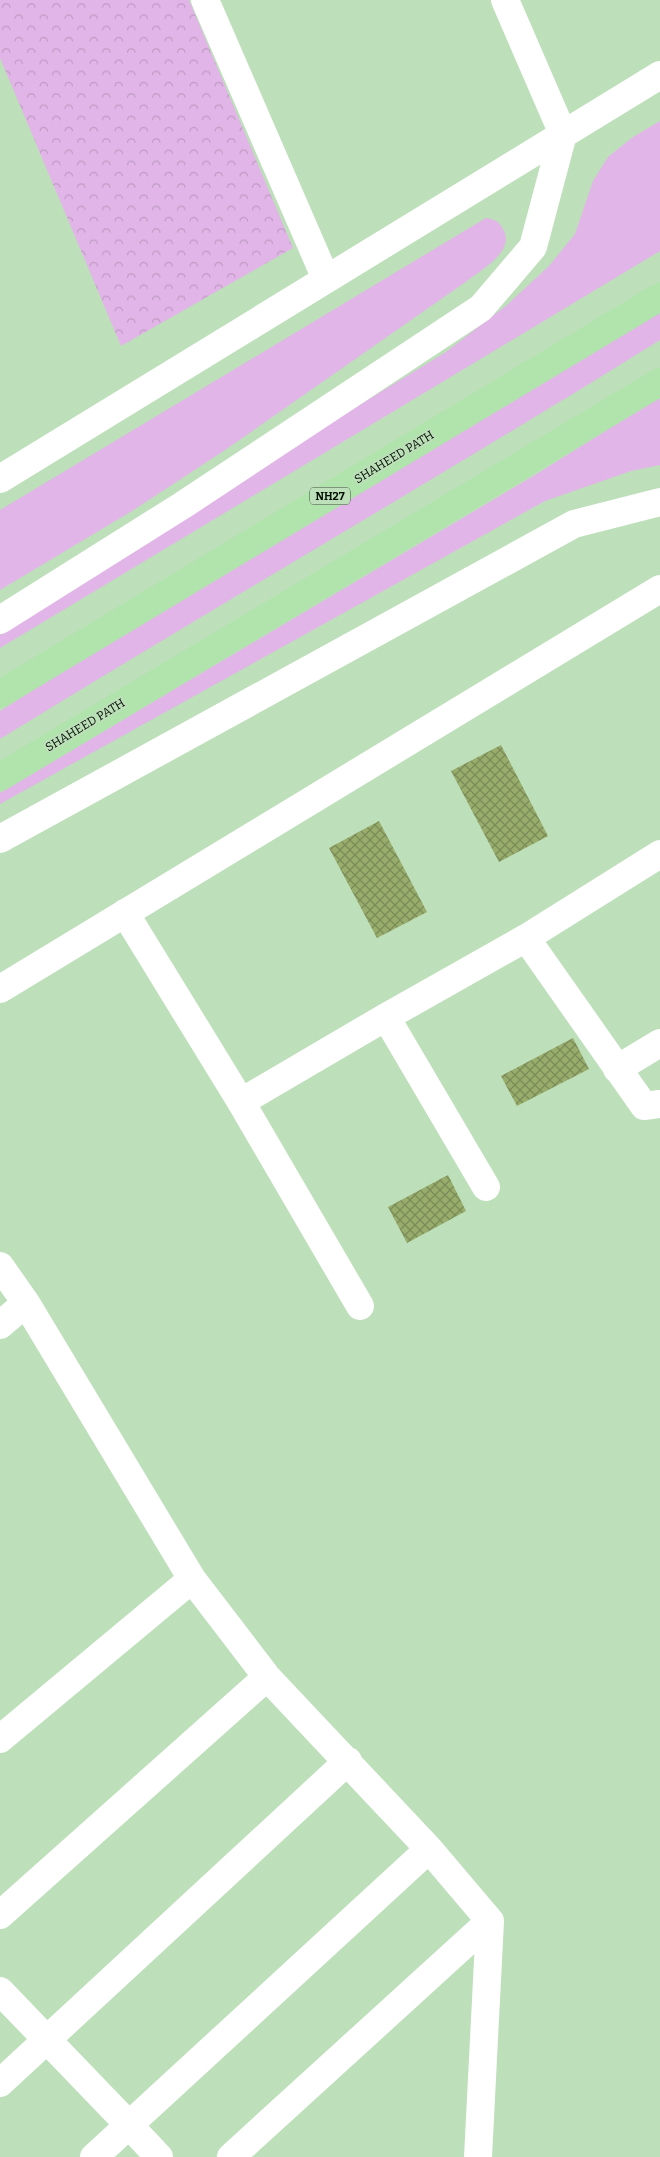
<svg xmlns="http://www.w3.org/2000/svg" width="660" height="2157" font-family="Bitter,serif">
  <defs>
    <pattern id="park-crowns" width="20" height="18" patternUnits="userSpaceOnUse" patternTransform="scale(1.25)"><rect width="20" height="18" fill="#e1b5e7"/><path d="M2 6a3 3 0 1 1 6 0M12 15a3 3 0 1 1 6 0" fill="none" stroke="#c09ac4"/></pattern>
    <pattern id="building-cross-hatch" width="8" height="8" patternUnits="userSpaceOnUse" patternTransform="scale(1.25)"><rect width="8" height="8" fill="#98ad6c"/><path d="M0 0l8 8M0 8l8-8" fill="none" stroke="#7a8b57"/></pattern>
  </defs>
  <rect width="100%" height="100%" fill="#bddfba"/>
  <path fill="#e1b5e7" d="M660 121V251L0 648V635L348 412 446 352 507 305 549 266 575 234 593 181 608 157 633 137Z
    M486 218C495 219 500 222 504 231 514 252 481 270 467 281L228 448 132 511 0 590V510Z
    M660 310V340C442 476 219 604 0 739V711L173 601Z
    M660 397V465L631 471 545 501 0 804V793L535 475Z"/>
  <path fill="url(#park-crowns)" d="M0 0H189L293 248 121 346 0 58Z"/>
  <path fill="url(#building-cross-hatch)" d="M501 745 548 836 499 862 451 771Z
    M379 821 427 912 377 938 329 848Z
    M573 1038 589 1069 517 1106 501 1076Z
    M448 1175 466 1211 407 1243 388 1207Z"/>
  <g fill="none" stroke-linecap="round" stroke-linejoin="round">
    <path stroke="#fff" stroke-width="28" d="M205 0 326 279
      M505 0 563 134
      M125 913 241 1102 386 1017 526 938 660 854
      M526 938 644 1106 660 1104
      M386 1017 486 1187
      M617 1069 660 1043
      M241 1102 360 1306
      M0 1266 26 1303 192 1579 267 1677
      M0 1325 26 1303
      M0 1739 192 1579
      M429 1849 490 1921
      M0 1915 267 1677 429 1849 129 2125 0 1991
      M0 2083 348 1761
      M94 2157 129 2125 159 2157
      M231 2157 490 1921 478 2157"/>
    <path stroke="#fff" stroke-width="28" d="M0 479 660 75
      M0 620 183 505 481 308 533 247 563 134
      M0 839 574 524 660 502
      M0 989 660 589"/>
    <path stroke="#b0e4ac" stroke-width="28" d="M0 694 660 297
      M0 777 660 382"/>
  </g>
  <g text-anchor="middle" stroke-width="4" stroke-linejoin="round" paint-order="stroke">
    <rect fill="#bddfba" stroke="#3c4d3b" stroke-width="1" x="310" y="487.5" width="40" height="17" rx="4"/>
    <g font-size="11" font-weight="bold" fill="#050f04">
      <text x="330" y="500">NH27</text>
    </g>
    <g font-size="12" fill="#050f04" stroke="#bddfba">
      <text transform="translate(394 457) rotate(-31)" y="4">SHAHEED PATH</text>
      <text transform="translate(85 725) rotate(-31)" y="4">SHAHEED PATH</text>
    </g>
  </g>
</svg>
